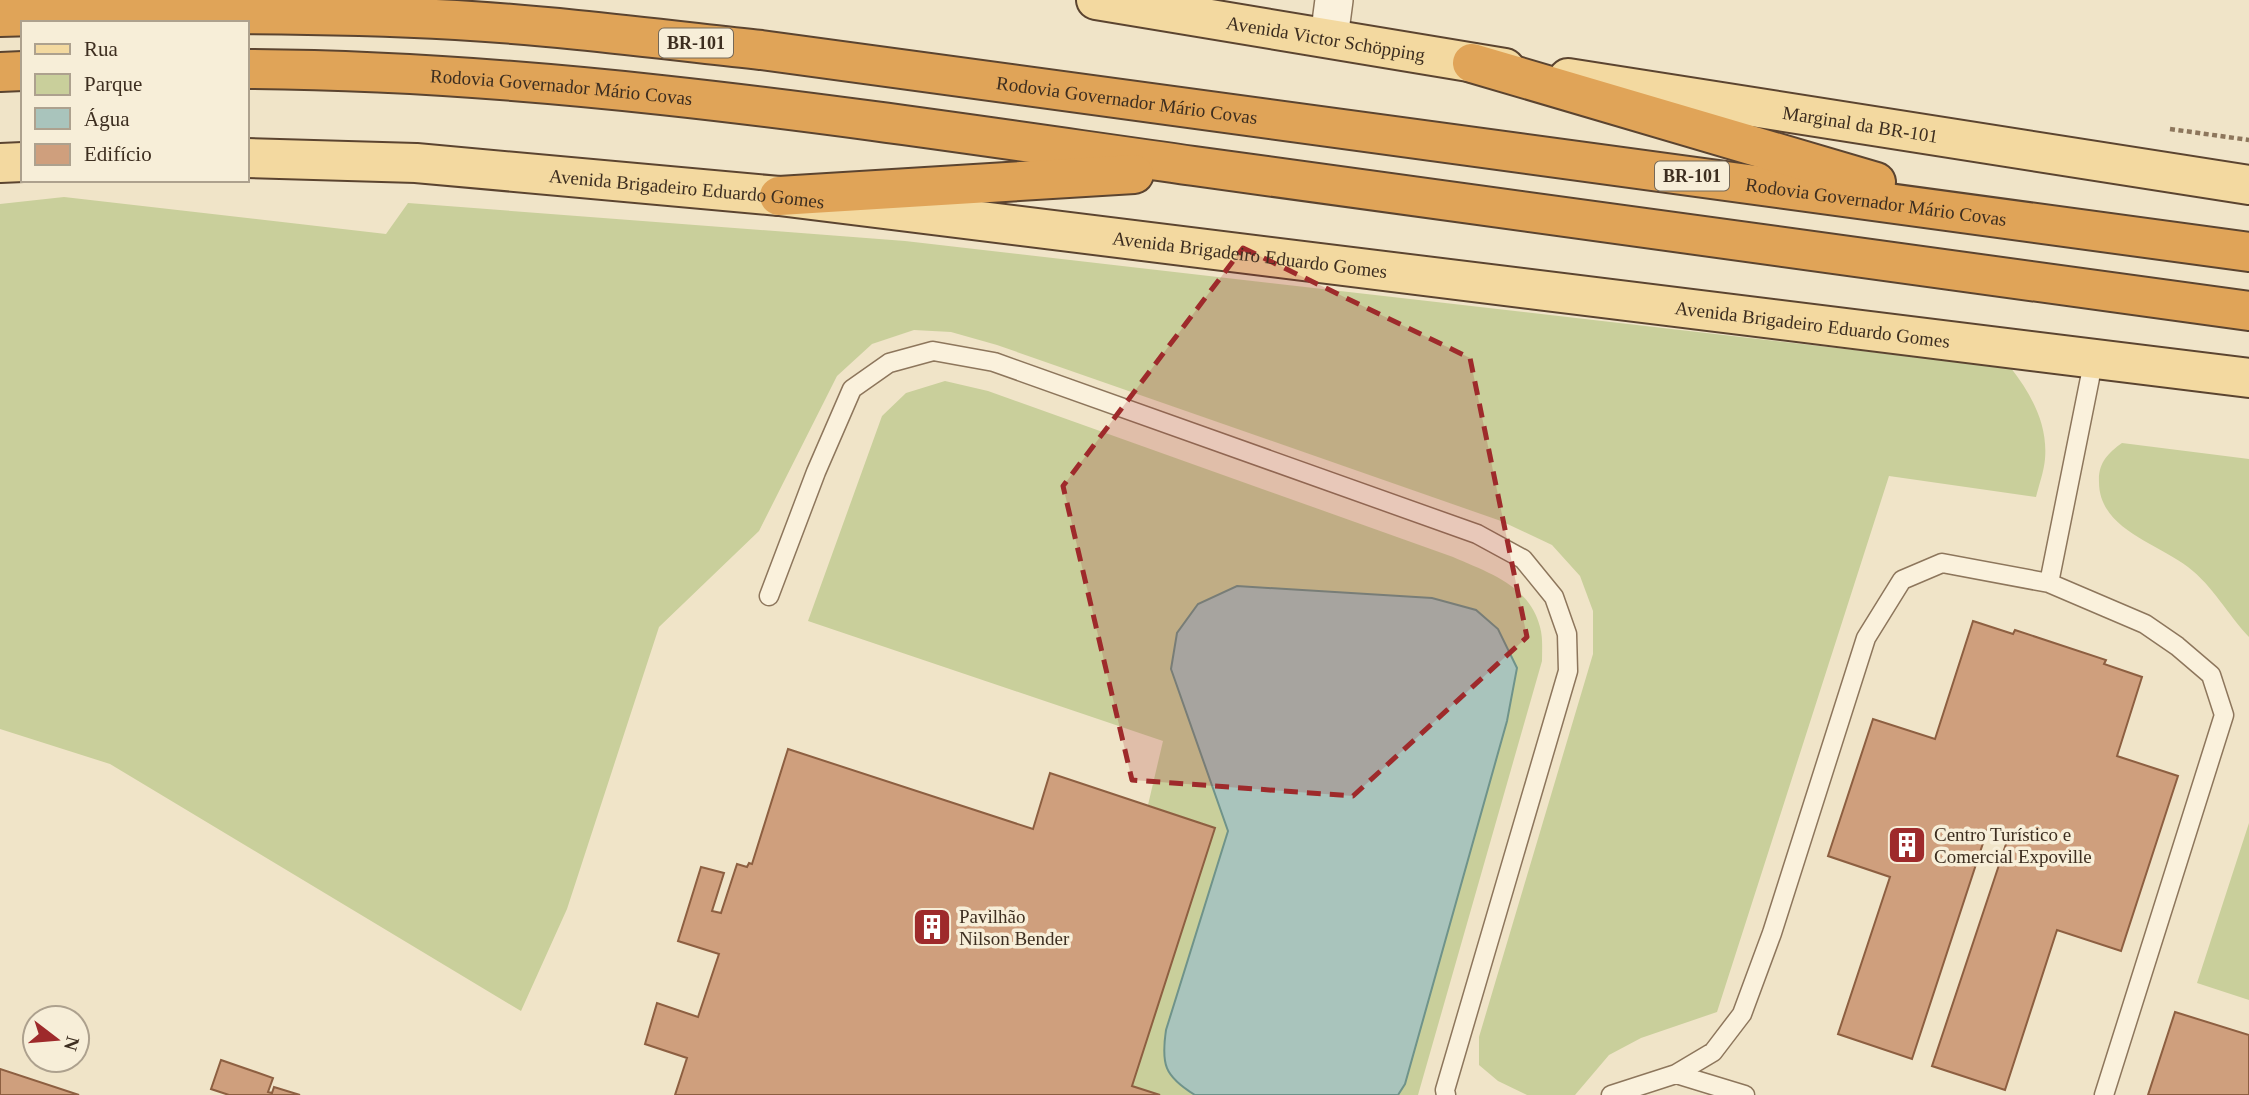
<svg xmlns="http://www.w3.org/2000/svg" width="2249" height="1095" font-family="Georgia,serif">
  <rect width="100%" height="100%" fill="#f0e4c8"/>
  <path fill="#c9cf9b" d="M64 197 386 234 408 203 905 241 2011 368C2031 394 2048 424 2045 459 2044 471 2039 485 2036 497L1889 476 1717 1012 1641 1038 1609 1055 1575 1095H1527L1498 1081 1479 1065V1037L1593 654V611L1580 576 1552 545 1501 521 997 345 951 332 914 330 872 344 837 376 759 531 659 627 567 909 521 1011 110 764 0 729V204Z
    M945 381 988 391 1453 557C1489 573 1529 585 1540 627 1543 637 1542 650 1542 661L1418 1095H1398L1405 1084 1507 721 1476 610 1432 598 1237 586 1171 669 1228 831 1166 1030C1161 1065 1164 1076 1195 1095H1160L1132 1086 1215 828 1148 805 1163 741 808 621 882 416 906 393Z
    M2122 443 2249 459V637C2228 615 2213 586 2188 567 2157 543 2099 529 2099 482 2098 463 2108 453 2122 443Z
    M2249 823V1000L2197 983Z"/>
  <path fill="#a9c4bc" stroke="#6f938a" stroke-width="2" d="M1237 586 1432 598 1476 610 1498 629 1517 668 1507 721 1405 1084 1398 1095H1195C1164 1076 1161 1064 1166 1030L1228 831 1171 669 1177 633 1198 604Z"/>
  <path fill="#cf9f7d" stroke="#8d5f41" stroke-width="2" d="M1973 621 2013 634 2015 630 2106 660 2104 664 2142 677 2117 756 2178 776 2121 951 2057 930 2005 1090 1932 1066 2009 835 1988 828 1912 1059 1838 1034 1890 877 1828 856 1873 719 1935 739Z
    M788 749 1033 829 1050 773 1215 828 1132 1086 1160 1095H675L687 1058 645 1044 657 1003 698 1017 719 954 678 941 701 867 724 873 712 911 721 913 737 864 747 867 749 863 752 864Z
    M2175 1012 2249 1035V1095H2148Z
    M221 1060 273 1078 268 1092 272 1093 274 1087 300 1095H229L211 1089Z
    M0 1069 79 1095H0Z"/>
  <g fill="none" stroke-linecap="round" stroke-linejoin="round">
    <g stroke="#8d765c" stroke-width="21">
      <path id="service" d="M2049 583 2094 358
        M769 596 816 472 852 389 889 363 933 351 994 362 1477 534 1523 559 1554 597 1567 634 1568 671 1445 1090 1446 1095
        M1676 1074 1713 1052 1742 1014 1772 933 1866 638 1902 580 1942 563 2049 583 2145 624 2177 646 2211 675 2224 715 2104 1095
        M1611 1095 1676 1074 1745 1095"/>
    </g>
    <g stroke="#8d765c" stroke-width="40">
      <path id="minor" d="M1329 38 1334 0"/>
    </g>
    <g stroke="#5b4430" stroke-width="42">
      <g id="primary">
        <path id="s1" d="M1096 0 1505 68"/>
        <path id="s2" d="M1568 78 2249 185"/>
        <path id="s3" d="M247 158 416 163 779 196 2249 378"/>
        <path d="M0 163 23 162"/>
      </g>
    </g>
    <g stroke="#5b4430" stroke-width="42">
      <g id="motorway">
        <path id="s4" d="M0 17C152 13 304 12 456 20 558 26 660 39 761 50L2249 252"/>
        <path d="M1472 63 1876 182"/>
        <path id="s5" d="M247 69C564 71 880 122 1194 166 1546 215 1898 261 2249 311"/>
        <path d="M0 72 23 71"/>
        <path d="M779 196 1134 174"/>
      </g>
    </g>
    <path stroke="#8d765c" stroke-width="4.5" stroke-dasharray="5 3.5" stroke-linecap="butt" d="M2170 129 2249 140"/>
    <use href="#service" stroke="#faf1dc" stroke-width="18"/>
    <use href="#minor" stroke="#faf1dc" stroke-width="37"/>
    <use href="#primary" stroke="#f3d9a0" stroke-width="38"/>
    <use href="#motorway" stroke="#e0a458" stroke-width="38"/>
  </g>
  <path fill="#9e2a2b" fill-opacity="0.2" stroke="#9e2a2b" stroke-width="5" stroke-dasharray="14 9" stroke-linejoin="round" d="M1243 248 1470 358 1527 637 1353 796 1132 780 1063 486Z"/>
  <defs>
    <g id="building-square" transform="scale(2.0125)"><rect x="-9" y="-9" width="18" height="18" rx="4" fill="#9e2a2b" stroke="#f7eed8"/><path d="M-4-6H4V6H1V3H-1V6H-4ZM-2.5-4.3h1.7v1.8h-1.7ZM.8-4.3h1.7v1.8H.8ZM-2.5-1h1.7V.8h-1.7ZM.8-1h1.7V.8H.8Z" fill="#fff"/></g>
  </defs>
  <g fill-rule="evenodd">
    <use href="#building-square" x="1907" y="845"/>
    <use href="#building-square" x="932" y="927"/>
  </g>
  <g text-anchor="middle" stroke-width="7" stroke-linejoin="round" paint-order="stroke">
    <g fill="#f7eed8" stroke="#756857" stroke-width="2">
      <rect x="659" y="28.5" width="74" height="29" rx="5"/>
      <rect x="1655" y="161.5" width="74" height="29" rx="5"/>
    </g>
    <g font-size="18" font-weight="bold" fill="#3d2e20">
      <text x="696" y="49">BR-101</text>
      <text x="1692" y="182">BR-101</text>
    </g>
    <g font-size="19" fill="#3d2e20" stroke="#f7eed8">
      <text dy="7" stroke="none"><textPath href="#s1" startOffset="233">Avenida Victor Schöpping</textPath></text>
      <text dy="7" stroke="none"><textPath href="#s5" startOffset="315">Rodovia Governador Mário Covas</textPath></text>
      <text dy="7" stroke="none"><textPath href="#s4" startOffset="1132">Rodovia Governador Mário Covas</textPath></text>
      <text dy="7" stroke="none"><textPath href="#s2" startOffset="296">Marginal da BR-101</textPath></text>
      <text dy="7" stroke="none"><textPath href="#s3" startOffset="441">Avenida Brigadeiro Eduardo Gomes</textPath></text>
      <text dy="7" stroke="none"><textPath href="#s4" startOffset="1888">Rodovia Governador Mário Covas</textPath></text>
      <text dy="7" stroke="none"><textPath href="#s3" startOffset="1008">Avenida Brigadeiro Eduardo Gomes</textPath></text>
      <text dy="7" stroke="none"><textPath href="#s3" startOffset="1575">Avenida Brigadeiro Eduardo Gomes</textPath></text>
    </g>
    <g font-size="19" fill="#3d2e20" stroke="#f7eed8" text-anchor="start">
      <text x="1934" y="841">Centro Turístico e<tspan x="1934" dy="22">Comercial Expoville</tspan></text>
      <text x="959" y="923">Pavilhão<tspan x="959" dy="22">Nilson Bender</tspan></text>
    </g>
  </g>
  <rect x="21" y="21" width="228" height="161" fill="#f7eed8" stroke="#ada18e" stroke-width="2"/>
  <rect x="35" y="44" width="35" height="10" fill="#f3d9a0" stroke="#ada18e" stroke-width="2"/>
  <text x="84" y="56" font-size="21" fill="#3d2e20">Rua</text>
  <rect x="35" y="74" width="35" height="21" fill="#c9cf9b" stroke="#ada18e" stroke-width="2"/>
  <text x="84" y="91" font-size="21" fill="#3d2e20">Parque</text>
  <rect x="35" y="108" width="35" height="21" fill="#a9c4bc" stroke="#ada18e" stroke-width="2"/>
  <text x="84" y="126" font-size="21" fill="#3d2e20">Água</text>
  <rect x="35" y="144" width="35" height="21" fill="#cf9f7d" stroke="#ada18e" stroke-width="2"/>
  <text x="84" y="161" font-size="21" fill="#3d2e20">Edifício</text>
  <g transform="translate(56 1039) rotate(106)"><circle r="33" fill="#f7eed8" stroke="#ada18e" stroke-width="2"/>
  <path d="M0-5L12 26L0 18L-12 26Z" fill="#9e2a2b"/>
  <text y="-10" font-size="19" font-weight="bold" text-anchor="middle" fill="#3d2e20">N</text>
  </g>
</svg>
